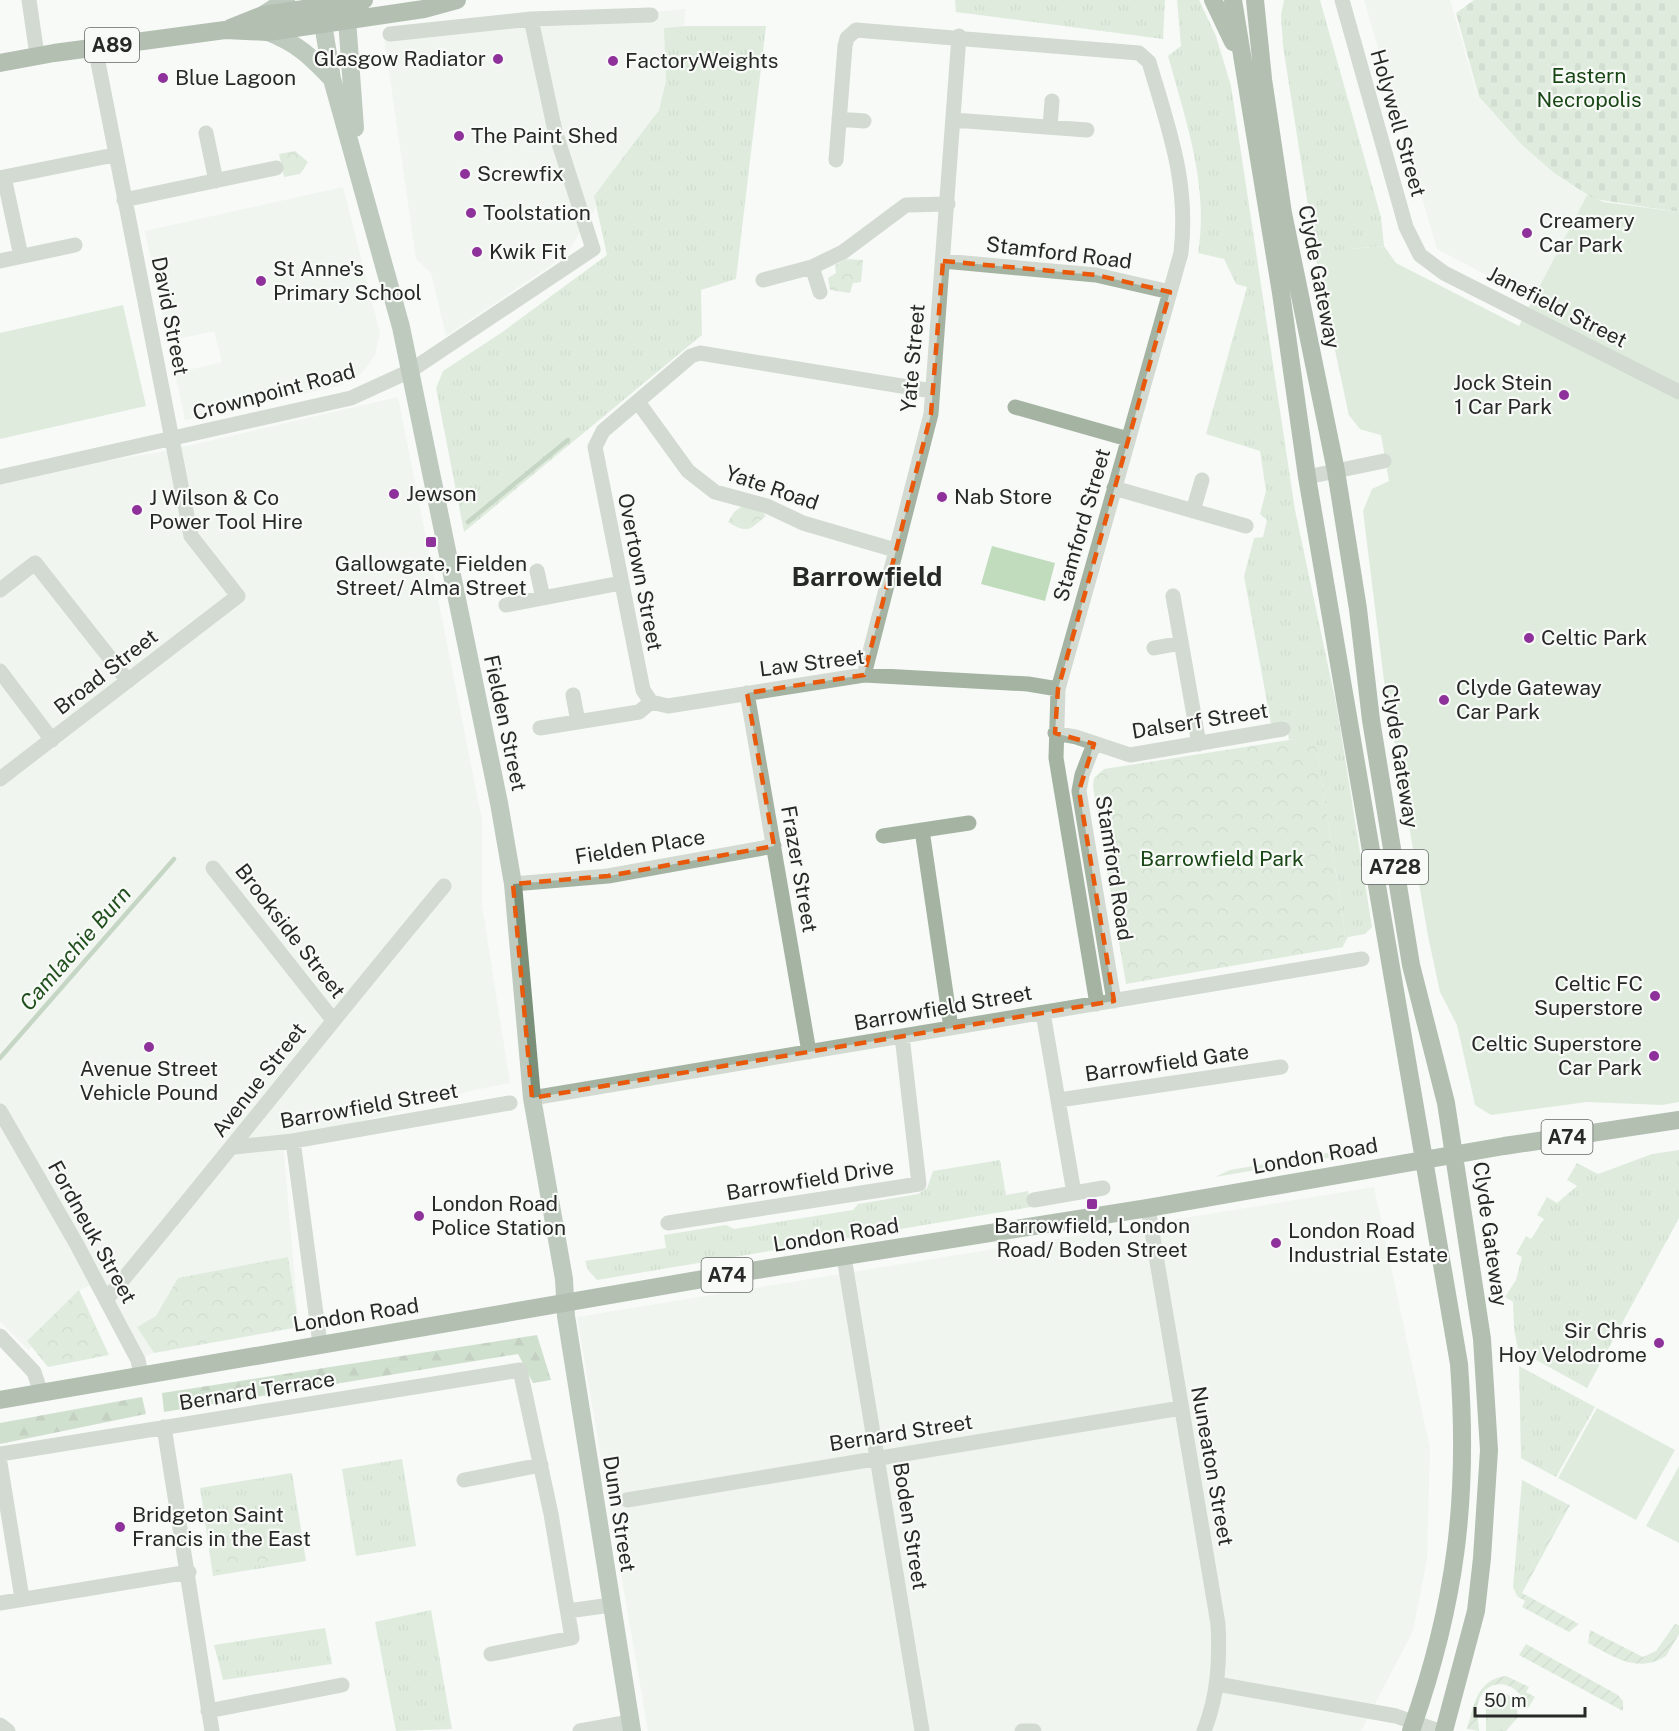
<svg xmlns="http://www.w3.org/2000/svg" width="1679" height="1731" font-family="'Public Sans',sans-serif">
  <defs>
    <pattern id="grass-tufts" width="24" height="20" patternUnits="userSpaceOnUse" patternTransform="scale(1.5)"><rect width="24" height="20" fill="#c0dcbd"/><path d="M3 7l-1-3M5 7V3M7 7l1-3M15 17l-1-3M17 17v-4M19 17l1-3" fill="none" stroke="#a5bda2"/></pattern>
    <pattern id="forest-firs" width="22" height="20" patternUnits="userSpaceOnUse" patternTransform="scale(1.5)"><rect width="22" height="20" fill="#a1c29d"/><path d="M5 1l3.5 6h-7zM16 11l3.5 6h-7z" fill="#839e80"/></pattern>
    <pattern id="cemetery-stones" width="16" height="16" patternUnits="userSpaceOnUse" patternTransform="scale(1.5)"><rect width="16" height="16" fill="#c0dcbd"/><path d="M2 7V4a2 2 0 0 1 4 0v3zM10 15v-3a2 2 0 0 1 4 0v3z" fill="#a5bda2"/></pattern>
    <pattern id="park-crowns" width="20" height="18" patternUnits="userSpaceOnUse" patternTransform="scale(1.5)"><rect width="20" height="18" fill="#c0dcbd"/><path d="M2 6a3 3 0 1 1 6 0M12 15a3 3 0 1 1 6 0" fill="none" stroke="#a5bda2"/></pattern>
    <pattern id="garden-furrows" width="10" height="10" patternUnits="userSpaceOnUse" patternTransform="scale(1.5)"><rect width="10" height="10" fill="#c0dcbd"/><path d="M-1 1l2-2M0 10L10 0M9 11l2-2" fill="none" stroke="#a5bda2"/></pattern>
  </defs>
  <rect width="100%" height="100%" fill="#f7faf7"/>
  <path fill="#e7f0e6" d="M1364 0H1450L1478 97 1523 146 1554 173 1587 195 1533 300 1437 249Z
    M686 9 676 82 565 256 446 336 431 273 416 259 384 37Z
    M343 187 380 333 375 355 361 374 339 386 185 420 175 373 222 362 214 331 168 341 145 231Z
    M398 397 482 820V905L510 1083 470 1091 283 1143 299 1327 154 1353 138 1360 97 1283 79 1290 29 1350 0 1322V477L161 452Z
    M1374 1187 1430 1449 1427 1559 1413 1631 1361 1731H648L577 1317Z"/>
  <path fill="url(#grass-tufts)" d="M955 0H1165L1163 39 956 12Z
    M1177 0H1199L1216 36 1231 86 1295 510 1337 708 1372 927 1365 934 1348 937 1343 946 1345 932 1315 737 1289 740 1286 721 1271 724 1244 576 1254 538 1263 537 1267 520 1260 514 1266 491 1260 451 1206 434 1247 287 1236 284 1224 259 1198 253C1209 185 1186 122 1168 56L1181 46Z
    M1284 0H1320L1381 217 1384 246 1349 249 1381 435 1360 429 1349 415 1319 276 1283 46 1281 15Z
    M686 26H766L736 279 701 290 702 335 464 532 436 388 443 371 501 333 607 255 594 196 659 110 666 81 664 28Z
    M1373 1145V1150L1215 1177 1230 1170Z
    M1679 1150V1218L1587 1388 1518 1350 1514 1329 1513 1302 1505 1297 1516 1280 1522 1257 1516 1254 1526 1236 1531 1239 1544 1219 1537 1215 1547 1197 1557 1203 1577 1186 1567 1180 1577 1163 1598 1174 1652 1154Z
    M1000 1160 1006 1195 1028 1191 1031 1207 597 1280 588 1270 585 1261 666 1248 664 1235 726 1225 734 1229 853 1210 858 1204 918 1194 927 1188 933 1171Z
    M1519 1366 1595 1407 1556 1477 1521 1458Z
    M402 1459 416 1546 356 1556 342 1469Z
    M292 1473 306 1561 213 1576 200 1488Z
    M1522 1480 1567 1504 1517 1596 1513 1587Z
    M431 1610 452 1729 396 1731 375 1622Z
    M325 1628 332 1664 223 1680 214 1645Z
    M1500 1693 1507 1694 1516 1701 1518 1717 1506 1731H1486V1703L1491 1696Z"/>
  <path fill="url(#forest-firs)" d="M537 1335 551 1380 533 1383 518 1354 164 1412 162 1393Z
    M142 1397 146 1414 0 1444V1423Z"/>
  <path fill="url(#cemetery-stones)" d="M1474 0H1679V212L1594 199 1554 173 1523 146 1479 97 1456 13Z"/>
  <path fill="url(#park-crowns)" d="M295 151 308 162 300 174 284 177 279 154Z
    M846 259 863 260 861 282 853 283 850 293 830 290 828 278 836 273 835 265Z
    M741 507 761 510 766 516C749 530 748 534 728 522L734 512Z
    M1315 736 1345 932 1343 947 1126 984 1093 787 1094 778 1104 769Z
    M288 1257 299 1327 154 1353 137 1327 156 1316 178 1278Z
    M79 1290 109 1355 48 1367 27 1341Z
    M285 1537 286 1561 216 1572 213 1549Z"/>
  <path fill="url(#garden-furrows)" d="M1567 1504 1570 1505 1522 1593 1579 1624 1569 1632 1522 1607 1525 1601 1517 1596Z
    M1675 1624 1679 1625V1634L1666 1656C1637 1674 1614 1657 1588 1643L1590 1630 1643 1657 1656 1651Z
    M1526 1644 1618 1695 1623 1701V1711L1519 1655Z
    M1506 1676 1529 1687 1526 1692 1535 1697 1527 1710C1522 1682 1487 1673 1478 1703 1475 1712 1479 1722 1479 1731L1467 1729C1474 1705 1477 1679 1506 1676Z"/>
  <path fill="#c0dcbd" d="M1587 195 1604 202 1679 212V1102L1662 1105 1587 1102 1491 1115 1475 1105 1457 1025 1440 992 1428 936 1384 681 1363 511 1372 489 1389 481 1381 435 1360 429 1349 415 1315 252 1384 246 1396 263 1519 326Z
    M123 305 146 406 0 439V333Z
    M992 546 1055 563 1045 601 981 584Z
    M1597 1408 1675 1450 1636 1520 1558 1478Z
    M1679 1466V1543L1646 1526Z"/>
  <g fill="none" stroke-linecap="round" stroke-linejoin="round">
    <path stroke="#89aa86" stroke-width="4.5" d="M468 522 568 440
      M0 1058 174 859"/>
    <path stroke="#a4b3a2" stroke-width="15" d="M29 0 37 55
      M1342 0 1406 227 1420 255 1444 273 1679 392
      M390 34 531 19 651 15
      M839 119 864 121
      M953 120 1087 130
      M1050 127 1052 101
      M206 133 216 181
      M836 160 845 46 847 38 856 30 1139 53 1149 62C1169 130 1189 182 1181 253L1058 689 1056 758 1097 1004
      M4 177 21 256
      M0 178 114 155
      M124 200 276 168
      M0 261 75 245
      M943 261 1096 275 1170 292
      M812 267 820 292
      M763 280 812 267 843 252 906 205 948 204
      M638 402 688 471 715 492 767 506 803 523 895 550
      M1015 407 1128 439
      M0 477 351 398 410 371 593 249 555 131 531 19
      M1307 477 1384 461
      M1114 488 1246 526
      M1193 511 1202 480
      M537 571 543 598
      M0 590 35 563 128 681
      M1173 596 1199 744
      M506 605 621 583
      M1154 648 1181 643
      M0 671 52 740
      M864 675 931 414 959 36
      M747 693 809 1052
      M573 695 578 722
      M651 702 643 690 595 447 603 431 691 356 700 353 932 391
      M540 728 639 712 651 702 668 706 864 675 1028 684 1058 689
      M1055 733 1076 737 1130 755 1283 729
      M1094 744 1082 775 1079 791 1114 1001
      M0 779 238 596 191 536 95 47
      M922 830 951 1028
      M883 836 969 823
      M213 868 333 1020
      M513 884 608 876 774 846
      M1043 1013 1074 1193
      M532 1098 1362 959
      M1059 1100 1281 1067
      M0 1111 76 1243 138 1360 141 1375
      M293 1141 320 1344
      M234 1147 293 1141 510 1103
      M1034 1200 1103 1188
      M1148 1208 1218 1624C1220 1661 1218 1696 1204 1731
      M668 1223 919 1184 902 1036
      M844 1257 922 1731
      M106 1300C220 1163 330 1023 444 886
      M0 1336 34 1372 41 1393
      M164 1427 212 1731
      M0 1454 520 1370 551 1514 572 1638 491 1654
      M0 1463 22 1598
      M464 1480 541 1465
      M627 1500 1181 1408
      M0 1603 189 1572
      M568 1611 611 1605
      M1217 1684 1396 1716 1439 1731
      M208 1711 342 1685
      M0 1725 8 1731
      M580 1731 630 1722
      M1022 1731H1034"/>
    <path stroke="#7b9079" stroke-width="18" d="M346 6 355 128
      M321 11 332 79 401 327 499 803 513 884 532 1098 564 1279 566 1316 632 1731
      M263 15 286 0
      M268 32C298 44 310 56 332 79"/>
    <path stroke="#5e785b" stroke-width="18" d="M1213 0 1233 42
      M1233 0 1281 293 1307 477 1459 1364C1469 1499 1456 1603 1411 1731
      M1255 0 1263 79 1283 213 1336 471 1358 609 1371 720 1411 965 1446 1103 1482 1339 1489 1450 1482 1558 1476 1611 1444 1731
      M230 28 263 15 364 0
      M0 63 54 53 225 30 268 32 424 9 457 0
      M0 1400 744 1272 1148 1208 1504 1146 1679 1120"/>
  </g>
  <path d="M0 0H1679V1731H0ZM943 261 1096 275 1170 292 1058 689 1055 733 1094 744 1079 791 1114 1001 532 1098 513 884 608 876 774 846 747 693 864 675 931 414Z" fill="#f7faf7" fill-opacity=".55" fill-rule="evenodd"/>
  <path fill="none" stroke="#e8590c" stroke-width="4.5" stroke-dasharray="12 8" stroke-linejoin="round" d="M943 261 1096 275 1170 292 1058 689 1055 733 1094 744 1079 791 1114 1001 532 1098 513 884 608 876 774 846 747 693 864 675 931 414Z"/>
  <g fill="#8f319b" stroke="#f7faf7" stroke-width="2">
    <circle cx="498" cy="59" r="6"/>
    <circle cx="613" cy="61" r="6"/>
    <circle cx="163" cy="78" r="6"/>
    <circle cx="459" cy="136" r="6"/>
    <circle cx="465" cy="174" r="6"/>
    <circle cx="471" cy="213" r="6"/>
    <circle cx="1527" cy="233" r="6"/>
    <circle cx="477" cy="252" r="6"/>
    <circle cx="261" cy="281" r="6"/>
    <circle cx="1564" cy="395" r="6"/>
    <circle cx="394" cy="494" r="6"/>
    <circle cx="942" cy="497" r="6"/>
    <circle cx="137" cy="510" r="6"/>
    <rect x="425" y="536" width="12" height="12" rx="3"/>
    <circle cx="1529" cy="638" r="6"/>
    <circle cx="1444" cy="700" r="6"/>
    <circle cx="1655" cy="996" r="6"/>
    <circle cx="149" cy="1047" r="6"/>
    <circle cx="1654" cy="1056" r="6"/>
    <rect x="1086" y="1198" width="12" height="12" rx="3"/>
    <circle cx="419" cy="1216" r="6"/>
    <circle cx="1276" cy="1243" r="6"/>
    <circle cx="1659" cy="1343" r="6"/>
    <circle cx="120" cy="1527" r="6"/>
  </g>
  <g text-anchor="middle" stroke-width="4.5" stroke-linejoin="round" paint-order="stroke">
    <g fill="#f7faf7" stroke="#656765" stroke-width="1.5">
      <rect x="85" y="28" width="54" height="34" rx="4.5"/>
      <rect x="1362" y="850" width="66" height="34" rx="4.5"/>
      <rect x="1541.5" y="1120" width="51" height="34" rx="4.5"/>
      <rect x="701.5" y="1258" width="51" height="34" rx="4.5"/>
    </g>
    <g font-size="20" font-weight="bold" fill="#272827">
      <text x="112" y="52">A89</text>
      <text x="1395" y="874">A728</text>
      <text x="1567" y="1144">A74</text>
      <text x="727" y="1282">A74</text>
    </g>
    <g font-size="21" fill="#272827" stroke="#f7faf7" text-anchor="start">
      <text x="486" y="66" text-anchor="end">Glasgow Radiator</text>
      <text x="625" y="68">FactoryWeights</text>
      <text x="175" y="85">Blue Lagoon</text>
      <text x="471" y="143">The Paint Shed</text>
      <text x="477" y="181">Screwfix</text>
      <text x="483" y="220">Toolstation</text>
      <text x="1539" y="228">Creamery<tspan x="1539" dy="24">Car Park</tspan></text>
      <text x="489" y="259">Kwik Fit</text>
      <text x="273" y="276">St Anne's<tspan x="273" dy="24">Primary School</tspan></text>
      <text x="1552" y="390" text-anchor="end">Jock Stein<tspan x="1552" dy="24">1 Car Park</tspan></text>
      <text x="406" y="501">Jewson</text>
      <text x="954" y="504">Nab Store</text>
      <text x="149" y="505">J Wilson &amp; Co<tspan x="149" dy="24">Power Tool Hire</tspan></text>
      <text x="431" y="571" text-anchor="middle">Gallowgate, Fielden<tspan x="431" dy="24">Street/ Alma Street</tspan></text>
      <text x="1541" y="645">Celtic Park</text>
      <text x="1456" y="695">Clyde Gateway<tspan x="1456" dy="24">Car Park</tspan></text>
      <text x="1643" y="991" text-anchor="end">Celtic FC<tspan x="1643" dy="24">Superstore</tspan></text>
      <text x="1642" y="1051" text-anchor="end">Celtic Superstore<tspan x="1642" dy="24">Car Park</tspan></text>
      <text x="149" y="1076" text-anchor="middle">Avenue Street<tspan x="149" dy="24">Vehicle Pound</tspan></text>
      <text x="431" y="1211">London Road<tspan x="431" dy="24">Police Station</tspan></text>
      <text x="1092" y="1233" text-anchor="middle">Barrowfield, London<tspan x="1092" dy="24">Road/ Boden Street</tspan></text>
      <text x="1288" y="1238">London Road<tspan x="1288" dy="24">Industrial Estate</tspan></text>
      <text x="1647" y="1338" text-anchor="end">Sir Chris<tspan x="1647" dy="24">Hoy Velodrome</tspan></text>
      <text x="132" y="1522">Bridgeton Saint<tspan x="132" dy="24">Francis in the East</tspan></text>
    </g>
    <g font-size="21" fill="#184615" stroke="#f7faf7">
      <text x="1589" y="83">Eastern<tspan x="1589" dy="24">Necropolis</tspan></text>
      <text x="1222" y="866">Barrowfield Park</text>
    </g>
    <g font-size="21" fill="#272827" stroke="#f7faf7">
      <text transform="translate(1398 123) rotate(74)" y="7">Holywell Street</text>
      <text transform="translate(1059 253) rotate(7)" y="7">Stamford Road</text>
      <text transform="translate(1319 277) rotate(79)" y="7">Clyde Gateway</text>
      <text transform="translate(1557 307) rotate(27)" y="7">Janefield Street</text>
      <text transform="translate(170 316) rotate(79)" y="7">David Street</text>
      <text transform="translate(913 358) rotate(-85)" y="7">Yate Street</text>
      <text transform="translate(274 392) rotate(-15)" y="7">Crownpoint Road</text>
      <text transform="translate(772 488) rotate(19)" y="7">Yate Road</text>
      <text transform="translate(1082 525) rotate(-74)" y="7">Stamford Street</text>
      <text transform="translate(640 572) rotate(79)" y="7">Overtown Street</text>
      <text transform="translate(812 663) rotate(-7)" y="7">Law Street</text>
      <text transform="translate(106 672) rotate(-38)" y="7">Broad Street</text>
      <text transform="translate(1200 721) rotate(-9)" y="7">Dalserf Street</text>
      <text transform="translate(505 723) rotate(78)" y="7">Fielden Street</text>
      <text transform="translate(1400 756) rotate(81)" y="7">Clyde Gateway</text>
      <text transform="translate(640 847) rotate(-9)" y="7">Fielden Place</text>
      <text transform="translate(1114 868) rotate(81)" y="7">Stamford Road</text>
      <text transform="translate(799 869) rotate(80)" y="7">Frazer Street</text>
      <text transform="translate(290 931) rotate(52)" y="7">Brookside Street</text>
      <text transform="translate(943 1008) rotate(-10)" y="7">Barrowfield Street</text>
      <text transform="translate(1167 1063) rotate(-8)" y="7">Barrowfield Gate</text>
      <text transform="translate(259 1080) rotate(-52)" y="7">Avenue Street</text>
      <text transform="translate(369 1106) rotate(-10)" y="7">Barrowfield Street</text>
      <text transform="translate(1315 1156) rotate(-10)" y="7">London Road</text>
      <text transform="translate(810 1180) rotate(-9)" y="7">Barrowfield Drive</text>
      <text transform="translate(92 1232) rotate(61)" y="7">Fordneuk Street</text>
      <text transform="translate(1490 1234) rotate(82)" y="7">Clyde Gateway</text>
      <text transform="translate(836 1235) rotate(-9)" y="7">London Road</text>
      <text transform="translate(356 1315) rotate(-9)" y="7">London Road</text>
      <text transform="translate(257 1391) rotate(-9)" y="7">Bernard Terrace</text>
      <text transform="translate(901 1433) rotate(-9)" y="7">Bernard Street</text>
      <text transform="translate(1212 1466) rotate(80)" y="7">Nuneaton Street</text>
      <text transform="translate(619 1514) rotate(81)" y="7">Dunn Street</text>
      <text transform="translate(910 1526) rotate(81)" y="7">Boden Street</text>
    </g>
    <g font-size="22" font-style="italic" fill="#224f1e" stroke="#f7faf7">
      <text transform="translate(75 948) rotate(-49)" y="8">Camlachie Burn</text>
    </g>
    <g font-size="27" font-weight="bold" fill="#272827" stroke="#f7faf7">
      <text x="867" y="586">Barrowfield</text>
    </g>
  </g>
  <path d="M1475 1707v9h110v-9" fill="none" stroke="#272827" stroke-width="3"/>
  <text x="1484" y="1707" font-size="18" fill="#272827" stroke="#f7faf7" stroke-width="4.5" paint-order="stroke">50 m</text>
</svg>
